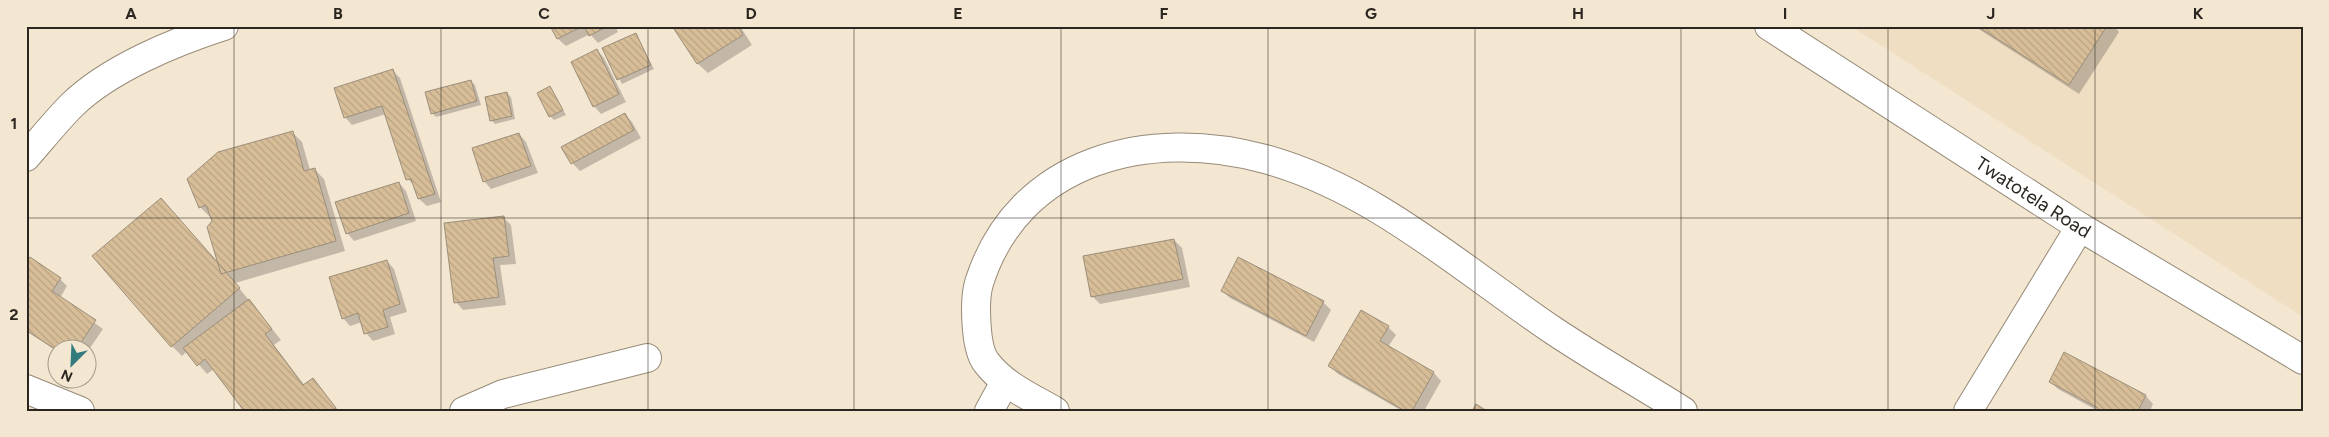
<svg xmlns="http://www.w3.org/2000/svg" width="2329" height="437" font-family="Figtree,sans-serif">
  <defs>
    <pattern id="building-back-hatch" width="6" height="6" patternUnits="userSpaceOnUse" patternTransform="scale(1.25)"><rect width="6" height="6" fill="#d8be98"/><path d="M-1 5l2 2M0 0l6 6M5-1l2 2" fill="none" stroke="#baa383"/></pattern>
  </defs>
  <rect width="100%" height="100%" fill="#f4e7d2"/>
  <path fill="#efdec2" d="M1851 26H2303V317Z"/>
  <path fill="#0003" d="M552 26H615L618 32 598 43 590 34 566 46 558 39Z
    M674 26H740L752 45 708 73 698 64Z
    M1974 26H2114L2119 32 2079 94Z
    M635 34 654 69 622 84 604 49Z
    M597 50 604 58 626 102 601 114 594 106Z
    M393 71 400 78 441 202 427 206 419 199 416 188 408 179 386 114 352 125 345 117Z
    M471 81 475 85 481 105 436 117 432 113Z
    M550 87 566 115 554 120 550 116Z
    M507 93 511 97 515 119 495 124 491 120Z
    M625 114 632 122 641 138 580 171 572 163Z
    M292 132 302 142 310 170 314 169 324 179 345 251 235 283 281 340 274 345 305 386 313 380 339 411H246L214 369 207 374 187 351 182 356 172 346 94 256 161 199 219 265 214 221 212 216 210 217 200 207Z
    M519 134 526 142 538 173 491 189 484 181Z
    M399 183 406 191 416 221 354 241 347 233Z
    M503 217 511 225 516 264 500 265 506 305 463 310 456 302Z
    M1174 240 1182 248 1190 287 1100 304 1092 296Z
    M1239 258 1323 302 1331 310 1314 342 1230 298 1222 291Z
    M387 261 394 269 407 312 390 317 395 334 373 341 366 333 362 322 350 326 343 318Z
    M26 265 60 279 67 286 60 298 103 329 88 351V350H58V352L26 331Z
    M1388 327 1396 335 1388 347 1434 373 1441 381 1424 411H1402L1338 374 1330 366Z
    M2065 354 2146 396 2153 404 2150 411H2098L2058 389 2050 381Z"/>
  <path fill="url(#building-back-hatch)" stroke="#9b8e7b" d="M550 26H583L557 39Z
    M584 26H608L589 36Z
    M672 26H738L743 35 697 64Z
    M1977 26H2107L2069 85Z
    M636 33 651 65 617 80 602 48Z
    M597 49 619 94 593 107 571 62Z
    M393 69 435 194 418 199 411 179 406 180 382 106 344 118 334 88Z
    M471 80 477 101 431 114 425 92Z
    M550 86 563 110 549 117 537 93Z
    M507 92 512 116 490 121 485 97Z
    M625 113 634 130 571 164 561 147Z
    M293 131 304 171 315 168 336 241 221 274 207 227 212 221 206 205 199 208 187 179 218 152Z
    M519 133 531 166 483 182 472 148Z
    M399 182 409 213 346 234 335 202Z
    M161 198 240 288 171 347 92 256Z
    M504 216 509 256 493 258 499 297 454 303 444 223Z
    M1174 239 1183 279 1091 297 1083 256Z
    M30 257 61 278 52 291 96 320 76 350 58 351 26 330V263Z
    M1238 257 1324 301 1306 336 1221 291Z
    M387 260 400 304 383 310 388 327 364 334 358 313 342 319 329 277Z
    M249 299 272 329 265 334 303 385 313 378 336 408 332 411H244L205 359 197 366 183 348Z
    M1361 310 1389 326 1380 341 1434 372 1412 411H1405L1328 366Z
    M2064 352 2146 395 2138 411H2097L2098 408 2049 382Z
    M1476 404 1487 411H1472Z"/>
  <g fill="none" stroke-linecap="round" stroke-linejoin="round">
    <g stroke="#968a77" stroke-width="30">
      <g id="minor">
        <path id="s1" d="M1769 26 2080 227 2303 360"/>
        <path d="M26 157C41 140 56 121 72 105 109 69 174 42 224 26"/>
        <path d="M26 389 80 411"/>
        <path d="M464 411 503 394 647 358"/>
        <path d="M989 411 1005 382"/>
        <path d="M1055 411C1031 397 1003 385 986 362 975 348 974 300 979 283 1018 159 1149 127 1265 159 1374 189 1462 269 1554 331 1596 359 1640 384 1683 411"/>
        <path d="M1968 411 2080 227"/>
      </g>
    </g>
    <use href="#minor" stroke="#fff" stroke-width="28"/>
  </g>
  <path fill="none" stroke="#2b261f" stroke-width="1" stroke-opacity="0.55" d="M234 26V411M441 26V411M648 26V411M854 26V411M1061 26V411M1268 26V411M1475 26V411M1681 26V411M1888 26V411M2095 26V411M26 218H2303"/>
  <g text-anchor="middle" stroke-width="4.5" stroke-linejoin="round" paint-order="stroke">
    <g font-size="19" fill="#2b261f" stroke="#f4e7d2">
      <text dy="7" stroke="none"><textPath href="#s1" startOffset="315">Twatotela Road</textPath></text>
    </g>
  </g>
  <rect width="2329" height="437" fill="none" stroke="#f4e7d2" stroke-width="55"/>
  <g transform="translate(72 364) rotate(204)"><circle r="24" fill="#f4e7d2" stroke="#a49a8a"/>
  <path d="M0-4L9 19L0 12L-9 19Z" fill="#327b7d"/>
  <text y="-8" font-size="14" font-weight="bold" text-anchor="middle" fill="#2b261f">N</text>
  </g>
  <rect x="28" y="28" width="2274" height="382" fill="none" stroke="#2b261f" stroke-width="2"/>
  <g font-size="16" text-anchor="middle" font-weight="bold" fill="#2b261f">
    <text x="131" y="19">A</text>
    <text x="338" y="19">B</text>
    <text x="544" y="19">C</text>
    <text x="751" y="19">D</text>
    <text x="958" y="19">E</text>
    <text x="1164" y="19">F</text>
    <text x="1371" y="19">G</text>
    <text x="1578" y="19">H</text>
    <text x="1785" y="19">I</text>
    <text x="1991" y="19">J</text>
    <text x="2198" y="19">K</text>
    <text x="14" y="129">1</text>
    <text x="14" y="320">2</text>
  </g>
</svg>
